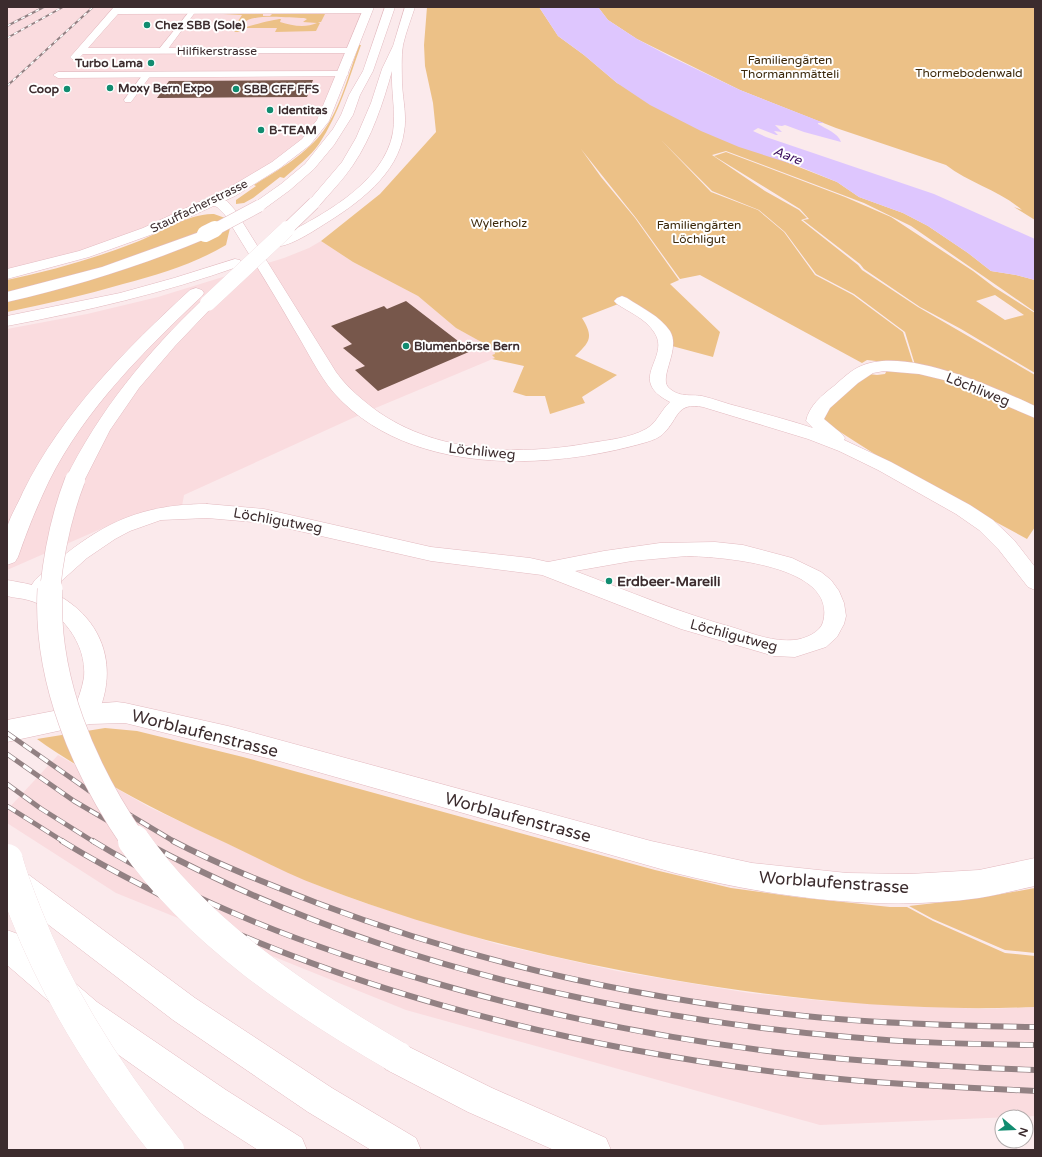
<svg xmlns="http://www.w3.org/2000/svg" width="1042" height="1157" font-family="'Varela Round',sans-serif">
  <rect width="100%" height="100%" fill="#fbeaec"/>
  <path fill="#fadcdf" d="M7 7H369L316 125 297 144 266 168 215 198 149 229 73 255 7 271Z
    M321 241 353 262 418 296 456 328 495 349V358L366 412 184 495 182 506 152 510 103 528 7 570V329L87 314 158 297 284 258 309 248Z
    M58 755 149 807 319 886 362 902 497 944 617 971 749 993 825 1001 913 1006 985 1009 1035 1007V1116L820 1125 406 1010 116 893 7 823V810Z"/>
  <path fill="#ecc187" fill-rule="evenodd" d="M427 7H539L558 36 584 55 617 83 786 162 837 182 859 197 903 213 928 226 968 253 991 271 1016 275 1035 280V312L911 226 864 203 726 151 712 155 765 191 799 210 807 218 801 220 858 265 862 270 918 307 1035 375V413L916 368 905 332 854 294 816 274 785 232 759 210 712 191 661 140 711 192 758 210 784 232 815 275 853 295 903 332 914 366 877 363 876 361 867 360 862 363 700 275 680 279 636 218 581 149 601 177 635 218 679 280 670 284 720 332 713 357 672 346 626 301 582 318C594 337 590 342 575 356L617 375 582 397 585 403 550 414 545 396H526L513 392 524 366 492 359 495 358 492 355 495 354 494 349 456 328 418 296 353 262 321 241 380 194 436 132 433 103 425 66 424 45Z
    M598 7H1035V220L1014 207 1022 210C999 190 969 183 946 165L836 128 740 90 637 39 608 20Z
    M223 14H263V16H270L272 14H325L321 22H318L320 23 316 31 275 32 277 28H242L239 32H234C239 28 275 19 281 19L280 22C292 26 306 28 317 23L303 22 307 19 304 18C290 18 253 13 243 23L245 26 233 29 242 15Z
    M359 45H361C349 78 339 114 319 144 310 157 296 167 284 178L280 177 253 198 244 203 236 204V200L256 186 254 185C278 170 307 154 324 130 340 109 350 70 359 45Z
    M726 152 845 197 891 217 973 271 994 287 1035 313V373L961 329 920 307 864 269 860 264 803 220 809 219 800 209 714 156ZM995 295 1024 315 1005 320 976 301Z
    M214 214 225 218 230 228 226 245C194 264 160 274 123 284 85 295 46 304 7 312V280C50 271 93 259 134 243 159 234 188 213 214 214Z
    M891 368 944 377 1035 417V527L1027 539 898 469 823 421V415L846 391 869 374 877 375 885 374 887 370Z
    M105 728 137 731 243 757 655 870 731 888 796 897 890 907H907L933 921 1005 953 1035 956V1007C912 1012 789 1000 668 979 550 959 434 930 322 887 289 875 258 858 226 843 184 824 144 804 104 781 81 768 59 755 37 739Z
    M1035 888V953L1005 950 933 919 909 906 979 898Z"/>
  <path fill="#dec6fe" d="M539 7H598L608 20 637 39 669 56 740 90 824 123H818V124C826 129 838 133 841 142L804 132 785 125 782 126 775 125 782 132 774 131 778 135H776L758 128 753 131 766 137 934 194 1035 239V280L1016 275 991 271 968 253 928 226 903 213 859 197 837 182 798 166 739 147 701 131 650 105 617 83 584 55 558 36Z"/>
  <path fill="#77574b" d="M313 80 307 97 157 98 169 81Z
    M406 301 471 351 378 391 355 370 365 366 343 348 352 344 331 326 384 306 387 309Z"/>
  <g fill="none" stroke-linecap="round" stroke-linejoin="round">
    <g stroke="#e3bac0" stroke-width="1">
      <path id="pedestrian" d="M193 7H199L165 53H159V49Z
        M144 73H150L151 75 131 102H125L124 100Z"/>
    </g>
    <g stroke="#e3bac0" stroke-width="1">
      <path id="minor" d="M114 7H123L122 8 368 7 372 10 368 13 118 14 88 48H355L357 50 355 52 352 53 83 54 78 59H72L70 57 72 55Z
        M343 71 347 72 348 74 347 76 58 78 53 75 58 72Z
        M214 197 227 201 235 210 336 372C344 383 353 392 363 400 424 453 514 457 590 443 608 440 630 438 646 429 657 423 661 410 670 402 625 379 672 358 654 332 646 319 629 312 617 304L614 301 617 298 622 296 627 298C642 308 660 316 670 331 681 349 659 376 668 387 679 398 690 394 702 396 715 399 727 404 740 407 765 414 789 420 813 428L806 421C809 406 822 395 834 386 842 379 851 370 861 366 905 346 994 387 1035 406V418L948 381 919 374 884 371 873 373 858 383 830 408 824 419 842 434 845 438 844 440 891 462 970 505 993 520 1014 540 1035 567V590L1028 587 999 550 979 530 956 514 878 470 839 451 808 439 703 407C676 402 679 418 664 433 659 438 653 440 647 442 548 471 408 476 334 393 318 374 307 350 294 329 272 290 248 253 225 215L217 207 209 204 208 201 209 198Z
        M207 504 264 509 431 547 530 558 548 562 604 551 660 543 715 542 743 545 792 558 821 572 831 580 839 591 844 603 846 616 844 624 837 637 826 647 795 657 774 656 681 629 542 575 431 561 264 523 207 518 161 520 130 531 115 539 87 558 49 592 42 594 35 592 31 586 35 580C90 531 130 504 207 504ZM687 556C722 557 838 565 823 622 820 633 804 639 794 640 774 642 753 634 735 628 680 613 628 591 575 571L632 561Z"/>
    </g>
    <g stroke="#e3bac0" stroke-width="1">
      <path id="tertiary" d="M364 7H374L329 121 310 145 280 168 235 196 153 234 89 257 7 279V269L79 251 143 228 225 190 272 162 302 139 317 120Z
        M7 580C23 583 39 585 54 593 105 619 120 670 95 720L86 723 77 720 73 713C77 701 82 690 84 677 87 644 61 609 28 600 21 598 14 598 7 596Z"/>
    </g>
    <g stroke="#e3bac0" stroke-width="1">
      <path id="primary" d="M117 702 125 703 228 726 651 841 752 863 847 873 910 874 979 870 1035 858V886C1016 890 998 895 979 898 880 912 771 897 675 873L279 761 125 723 90 724 7 742V720L90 704Z"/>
    </g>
    <g stroke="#e3bac0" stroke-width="1">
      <path id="motorway" d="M385 7H395L373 71 360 95 353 115 334 145 314 169 290 190 264 209H254L252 206 254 203 281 184 305 164 333 129 341 115 349 95 363 71Z
        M405 7H415C411 19 406 32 403 45 401 57 402 72 402 84 403 100 407 117 404 132 398 175 357 204 323 225 312 232 286 249 274 246L272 243 274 240C317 218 384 185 393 132 396 112 391 91 392 71 383 103 372 137 353 165 343 180 330 193 319 206H309L307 203 342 162 356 138 371 103 382 69 393 46Z
        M205 230 210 231 212 234 210 237C144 265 77 286 7 302V292L102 267Z
        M235 259 240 260 242 263 240 266C164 293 86 311 7 326V316L120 293 174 278Z
        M196 288 202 290 204 293 202 296C144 351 85 409 49 481 37 506 27 531 18 557L15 562 7 565C7 553 5 539 7 528 10 516 18 504 23 492 62 413 126 349 190 290Z
        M208 298 214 300 216 303 175 346 139 388 110 430 82 485 75 487 68 485 65 480C100 409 146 354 202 300Z
        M15 868 25 872 195 998 332 1088 416 1138 421 1150H371L308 1112 173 1020 7 893V871Z
        M7 930 18 934 97 1002 226 1090 302 1138 307 1150H258L202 1114 75 1024 7 965Z
        M397 1041 492 1088 606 1138 611 1150H554L468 1112 385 1069 381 1057 385 1045Z"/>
    </g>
    <use href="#pedestrian" fill="#fff" fill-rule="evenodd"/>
    <use href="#minor" fill="#fff" fill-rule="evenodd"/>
    <use href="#tertiary" fill="#fff" fill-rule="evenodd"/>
    <use href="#primary" fill="#fff" fill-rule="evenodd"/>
    <use href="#motorway" fill="#fff" fill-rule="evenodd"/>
    <g stroke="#928183" stroke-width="2">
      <path id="rail-far2" d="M7 26 44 7
        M7 38 63 7
        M7 86 93 7"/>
    </g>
    <g stroke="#928183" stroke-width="5">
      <path id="rail-far1" d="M7 733 88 790 175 842
        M7 754 74 801 144 842
        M7 784 40 808 94 842
        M7 806 64 842"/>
    </g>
    <g stroke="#928183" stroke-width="6">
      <path id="rail" d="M62 841C91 859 121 875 151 890 175 903 199 917 224 928 406 1007 604 1052 801 1075 878 1084 957 1087 1035 1091
        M93 841C196 904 311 948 428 981 548 1016 670 1040 794 1054 874 1063 955 1067 1035 1070
        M142 841C359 959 605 1016 849 1037 911 1043 973 1044 1035 1045
        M173 841C219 865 268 884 317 903 480 965 652 1002 825 1018 895 1024 965 1026 1035 1027"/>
    </g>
    <use href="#rail-far2" stroke="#fff" stroke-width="1.5" stroke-dasharray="4" stroke-linecap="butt"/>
    <use href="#rail-far1" stroke="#fff" stroke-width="3.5" stroke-dasharray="10" stroke-linecap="butt"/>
    <use href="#rail" stroke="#fff" stroke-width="4.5" stroke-dasharray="13" stroke-linecap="butt"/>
    <g stroke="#e3bac0" stroke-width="13" stroke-linecap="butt">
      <path id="motorway-bridge-far4" d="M214 230 259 206
        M286 230 314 203"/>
    </g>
    <g stroke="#e3bac0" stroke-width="16" stroke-linecap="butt">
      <path id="motorway-bridge-far3" d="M205 234 215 229
        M208 303 287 229"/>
    </g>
    <g stroke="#e3bac0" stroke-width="21" stroke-linecap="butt">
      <path id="motorway-bridge-far2" d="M50 590C54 551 61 516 75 480"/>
    </g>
    <g stroke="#e3bac0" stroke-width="26" stroke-linecap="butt">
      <path id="motorway-bridge-far1" d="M50 589C45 680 84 769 134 842"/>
    </g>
    <g stroke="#e3bac0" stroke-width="32" stroke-linecap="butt">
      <path id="motorway-bridge" d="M134 841C197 932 302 1002 397 1057
        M7 860C12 879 19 896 26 914 60 1001 110 1078 168 1150"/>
    </g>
    <use href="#motorway-bridge-far4" stroke="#fff" stroke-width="12"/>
    <use href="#motorway-bridge-far3" stroke="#fff" stroke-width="16"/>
    <use href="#motorway-bridge-far2" stroke="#fff" stroke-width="20"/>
    <use href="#motorway-bridge-far1" stroke="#fff" stroke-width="25"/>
    <use href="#motorway-bridge" stroke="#fff" stroke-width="32"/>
  </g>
  <g fill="#118c70" stroke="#fff" stroke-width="1.5">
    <circle cx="147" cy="25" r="4"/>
    <circle cx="151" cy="63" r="4"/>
    <circle cx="110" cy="88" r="4"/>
    <circle cx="67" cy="89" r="4"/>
    <circle cx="236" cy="89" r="4"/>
    <circle cx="270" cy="110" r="4"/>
    <circle cx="261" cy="130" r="4"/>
    <circle cx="406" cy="346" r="4"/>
    <circle cx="609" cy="581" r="4"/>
  </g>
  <g text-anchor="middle" stroke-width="4" stroke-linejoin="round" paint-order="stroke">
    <g font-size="12" font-weight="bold" fill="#3c2c2e" stroke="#fff" text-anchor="start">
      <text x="155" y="29">Chez SBB (Sole)</text>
      <text x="143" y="67" text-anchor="end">Turbo Lama</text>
      <text x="118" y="92">Moxy Bern Expo</text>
      <text x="59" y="93" text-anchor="end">Coop</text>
      <text x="244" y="93">SBB CFF FFS</text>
      <text x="278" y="114">Identitas</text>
      <text x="269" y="134">B-TEAM</text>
      <text x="414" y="350">Blumenbörse Bern</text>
    </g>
    <g font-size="12" fill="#3c2c2e" stroke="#fff">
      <text x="217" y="55">Hilfikerstrasse</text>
      <text transform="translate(199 206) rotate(-26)" y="4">Stauffacherstrasse</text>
    </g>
    <g font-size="12" fill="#3c280a" stroke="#fff">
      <text x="790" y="64">Familiengärten<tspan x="790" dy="14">Thormannmätteli</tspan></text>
      <text x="969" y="77">Thormebodenwald</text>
      <text x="499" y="227">Wylerholz</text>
      <text x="699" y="229">Familiengärten<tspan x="699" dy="14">Löchligut</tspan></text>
    </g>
    <g font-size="13" font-style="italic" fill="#3e1261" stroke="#fff">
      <text transform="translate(788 155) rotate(22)" y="5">Aare</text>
    </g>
    <g font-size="14" fill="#3c2c2e" stroke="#fff">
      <text transform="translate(978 389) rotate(22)" y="5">Löchliweg</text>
      <text transform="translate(482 451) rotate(6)" y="5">Löchliweg</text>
      <text transform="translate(278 520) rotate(10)" y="5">Löchligutweg</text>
      <text transform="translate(734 635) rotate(15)" y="5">Löchligutweg</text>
    </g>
    <g font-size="14" font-weight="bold" fill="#3c2c2e" stroke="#fff" text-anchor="start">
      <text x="617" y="586">Erdbeer-Mareili</text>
    </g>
    <g font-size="17" fill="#3c2c2e" stroke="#fff">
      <text transform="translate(205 733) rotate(14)" y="6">Worblaufenstrasse</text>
      <text transform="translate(518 817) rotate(15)" y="6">Worblaufenstrasse</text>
      <text transform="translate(834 882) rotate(4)" y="6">Worblaufenstrasse</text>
    </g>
  </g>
  <rect width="1042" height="1157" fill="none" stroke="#3c2c2e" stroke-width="16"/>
  <g transform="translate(1014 1129) rotate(109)"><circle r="19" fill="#ffffff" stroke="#b1abab"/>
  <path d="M0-3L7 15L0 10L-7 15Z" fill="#118c70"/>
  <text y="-6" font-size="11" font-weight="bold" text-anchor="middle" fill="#3c2c2e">N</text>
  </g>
</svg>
